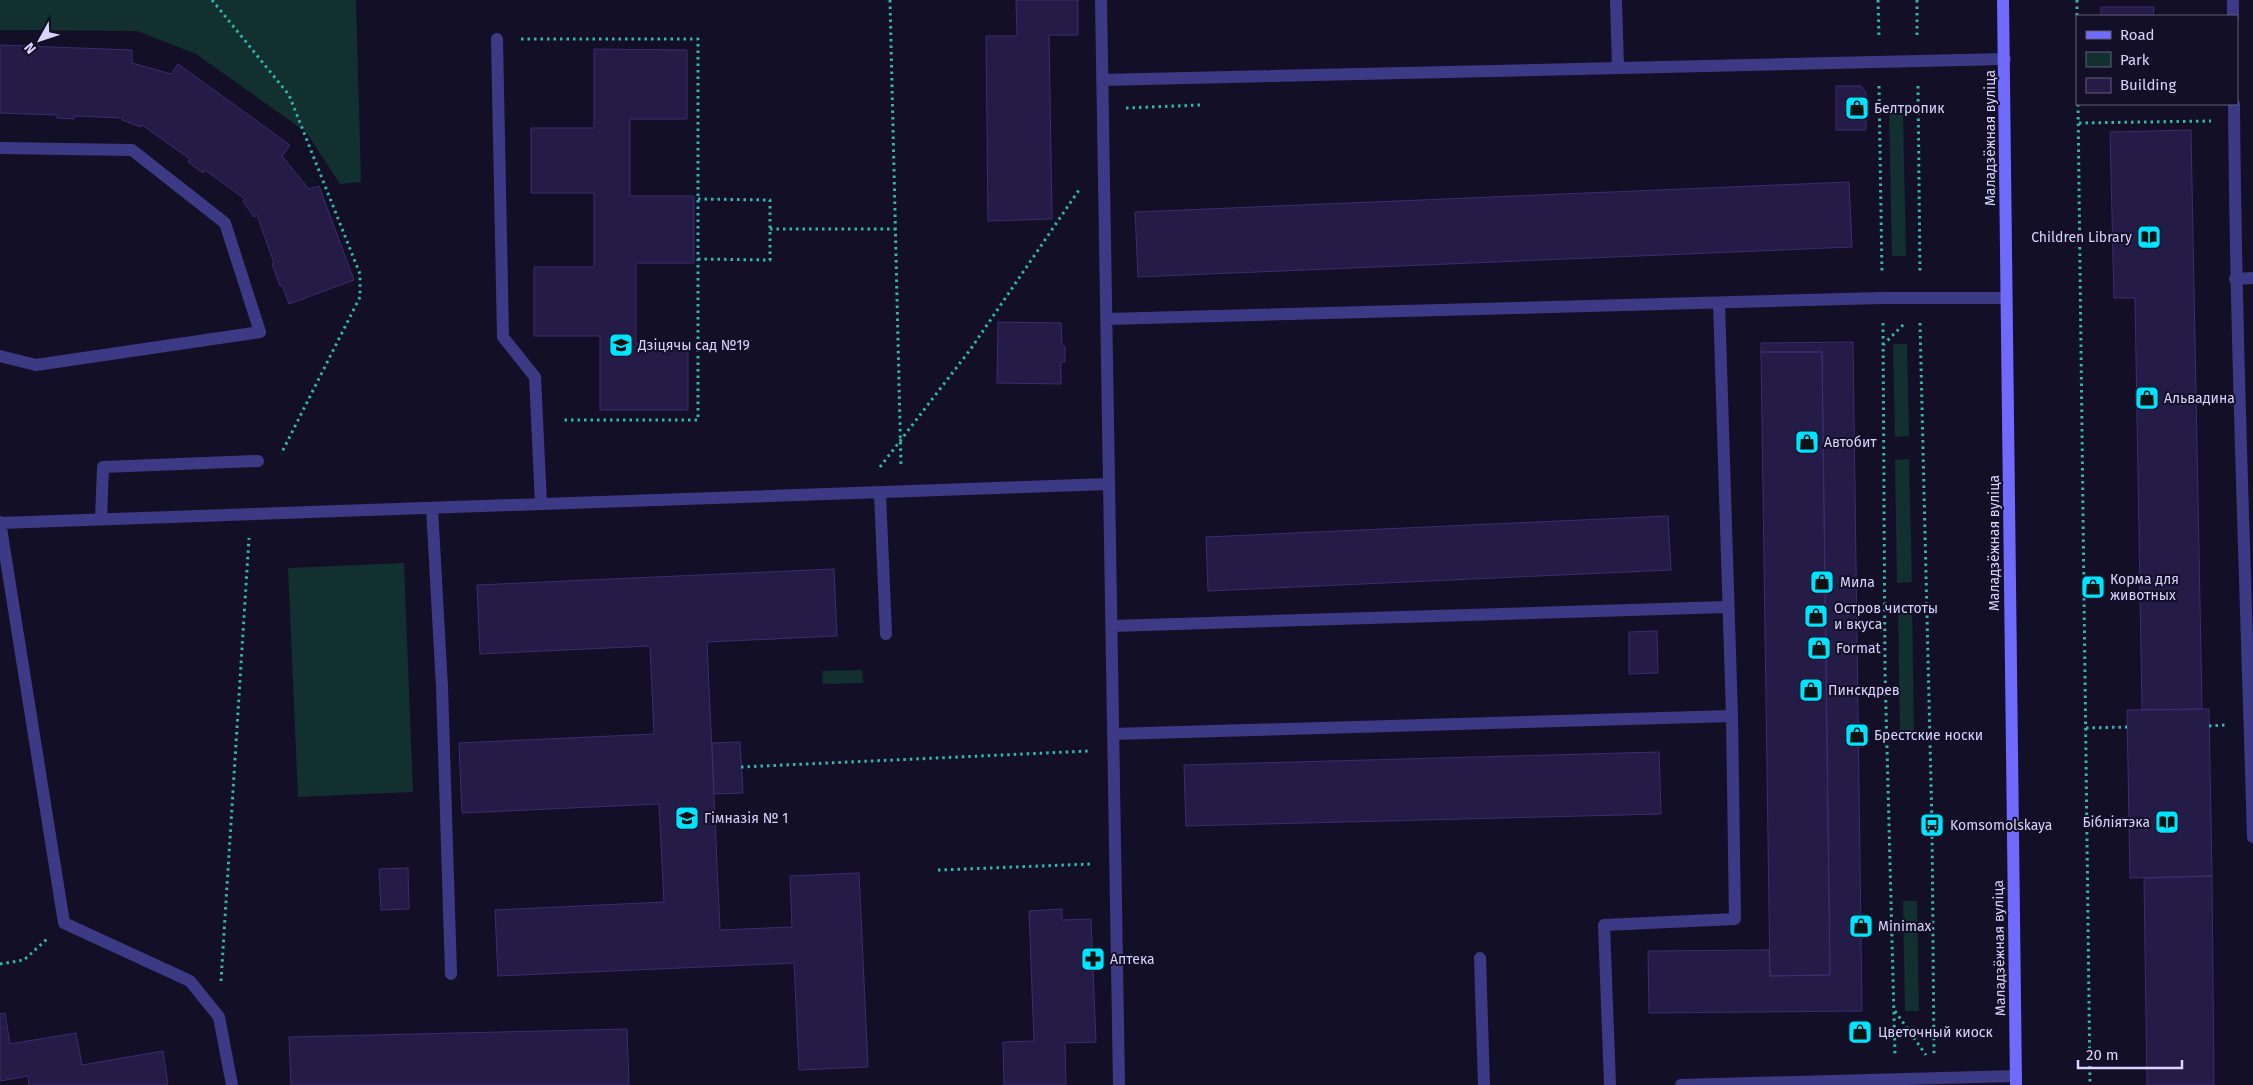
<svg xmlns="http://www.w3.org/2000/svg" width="2253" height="1085" font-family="'Fira Sans',sans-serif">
  <rect width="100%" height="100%" fill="#130f26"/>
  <path fill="#12302f" d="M0 0H356L361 182 340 184 306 132 196 54 137 31 0 30Z
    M1889 112H1903L1906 256H1892Z
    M1893 344H1907L1909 436 1895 437Z
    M1909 459 1912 582 1897 583 1895 460Z
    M404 563 413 792 298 797 288 568Z
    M1898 605H1912L1914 733H1900Z
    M862 670 863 683 823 684 822 671Z
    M1903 901H1917L1919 1011H1905Z"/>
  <path fill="#241b47" stroke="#3b2d73" d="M1016 0H1078V35H1049L1052 219 988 221 986 36H1017Z
    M2101 7H2154L2153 16H2101Z
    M0 45 132 50V63L171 74 178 64 290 145 282 156 309 189 319 186 354 280 289 304 282 285 280 286 272 264 274 263 257 215 254 217 243 201 245 199 205 170 203 173 188 162 190 159 142 125 141 127 122 120 123 118 74 116V119L57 118V115L0 113Z
    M594 49 687 50V119H630V196H694V263H636V344H688V410H600V336H534V267H594V193H531V128H594Z
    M1836 86H1861L1866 93V130H1836Z
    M2191 130 2202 709 2142 710 2135 298H2114L2110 132Z
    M1849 182 1852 247 1138 277 1135 212Z
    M998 322 1061 323 1062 346H1065V362H1061V384L997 383Z
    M1853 342 1862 1011 1649 1013 1648 951 1769 950 1770 976 1830 975 1822 352H1761V343Z
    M1761 352H1822L1830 975 1770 976Z
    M1668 516 1671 570 1208 591 1206 537Z
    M834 569 837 636 707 642 720 930 792 927 790 876 859 873 868 1067 799 1070 794 963 498 976 495 910 664 902 659 804 462 813 459 743 654 734 650 646 480 654 477 585Z
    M1657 631 1658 673 1629 674V632Z
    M2209 709 2212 876 2130 878 2127 710Z
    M740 742 743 793 714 794 712 743Z
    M1659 752 1661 814 1186 826 1184 765Z
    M408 868 409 909 381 910 379 869Z
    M2212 876 2214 1085H2147L2144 878Z
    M1062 909V920L1091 919 1096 1042 1065 1043 1066 1085H1004L1003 1042 1034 1041 1029 911Z
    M5 1013 10 1044 76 1033 82 1065 163 1051 168 1085H29L28 1076 0 1081V1014Z
    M627 1029 629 1085H291L289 1037Z"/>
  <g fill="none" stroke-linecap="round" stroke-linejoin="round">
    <path stroke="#2fb8b0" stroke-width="3" stroke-dasharray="2.5 4" stroke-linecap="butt" d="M212 0 289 95 360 274V297L281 454
      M890 0 901 467
      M1878 0 1879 37
      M1917 0V37
      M2077 0V16
      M521 39H698V420H561
      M1879 86 1882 274
      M1918 86 1920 274
      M2078 104 2090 1085
      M1126 108 1200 105
      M2079 123 2211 121
      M770 229H896
      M698 259 770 260V200L698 199
      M1883 323 1885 671 1895 1054
      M1920 323 1932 825 1934 1054
      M1883 345 1905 323
      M880 467 970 350 1079 190
      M2209 726 2226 725
      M2086 728 2127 727
      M741 767 1089 751
      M938 870 1092 864
      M0 964 24 960 47 939
      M221 981 249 538
      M1895 1011 1926 1055"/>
    <path stroke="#3d3a85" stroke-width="12" d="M1101 0 1119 1085
      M1616 0 1618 68
      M2233 0V16
      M497 39 503 337 535 377 541 504
      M1102 80 2005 59
      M2234 104C2236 348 2246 592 2253 837
      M0 148 132 150 225 223 260 332 36 365 0 356
      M2235 279 2253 278
      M1719 303 1732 716
      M1107 319 1882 298H2006
      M880 493 886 634
      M432 508 442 687 451 974
      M101 519 103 467 258 461
      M0 522 64 923 190 981 219 1017 232 1085
      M0 523 1109 484
      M1112 626 1727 607
      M1113 734 1732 716 1735 919 1604 925 1610 1085
      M1480 958 1484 1085
      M1681 1085 2016 1076"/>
    <path stroke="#6f6bff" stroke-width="12" d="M2003 0 2016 1085"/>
  </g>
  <defs>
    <g id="shop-square" transform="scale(1.25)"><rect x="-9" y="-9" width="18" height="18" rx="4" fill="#00e5ff" stroke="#130f26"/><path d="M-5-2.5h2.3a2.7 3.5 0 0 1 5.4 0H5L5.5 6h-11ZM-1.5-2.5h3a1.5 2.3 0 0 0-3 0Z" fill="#111"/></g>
    <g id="library-square" transform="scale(1.25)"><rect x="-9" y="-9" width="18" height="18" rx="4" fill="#00e5ff" stroke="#130f26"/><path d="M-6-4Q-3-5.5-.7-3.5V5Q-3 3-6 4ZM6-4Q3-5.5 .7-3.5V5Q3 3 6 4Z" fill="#111"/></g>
    <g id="school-square" transform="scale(1.25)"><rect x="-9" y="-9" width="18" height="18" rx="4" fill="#00e5ff" stroke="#130f26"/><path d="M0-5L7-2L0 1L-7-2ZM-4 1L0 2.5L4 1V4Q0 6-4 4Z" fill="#111"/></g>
    <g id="bus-square" transform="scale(1.25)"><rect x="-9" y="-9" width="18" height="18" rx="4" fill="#00e5ff" stroke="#130f26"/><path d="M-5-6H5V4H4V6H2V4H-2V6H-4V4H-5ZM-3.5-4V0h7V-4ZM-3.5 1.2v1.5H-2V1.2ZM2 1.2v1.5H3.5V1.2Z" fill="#111"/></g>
    <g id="pharmacy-square" transform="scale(1.25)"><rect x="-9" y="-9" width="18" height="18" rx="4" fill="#00e5ff" stroke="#130f26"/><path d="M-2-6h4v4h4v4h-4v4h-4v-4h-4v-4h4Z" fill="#111"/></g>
  </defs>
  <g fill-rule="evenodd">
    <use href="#shop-square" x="1857" y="108"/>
    <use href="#library-square" x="2149" y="237"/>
    <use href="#school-square" x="621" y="345"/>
    <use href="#shop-square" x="2147" y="398"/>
    <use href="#shop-square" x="1807" y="442"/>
    <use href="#shop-square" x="1822" y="582"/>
    <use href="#shop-square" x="2093" y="587"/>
    <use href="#shop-square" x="1816" y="616"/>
    <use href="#shop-square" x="1819" y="648"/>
    <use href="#shop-square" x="1811" y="690"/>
    <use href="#shop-square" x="1857" y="735"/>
    <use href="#school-square" x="687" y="818"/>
    <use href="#library-square" x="2167" y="822"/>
    <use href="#bus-square" x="1932" y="825"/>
    <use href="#shop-square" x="1861" y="926"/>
    <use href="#pharmacy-square" x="1093" y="959"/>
    <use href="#shop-square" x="1860" y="1032"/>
  </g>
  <g text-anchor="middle" stroke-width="4" stroke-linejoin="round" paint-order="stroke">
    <g font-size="14" fill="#d9d4ff" stroke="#130f26" text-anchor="start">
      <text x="1874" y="113">Белтропик</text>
      <text x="2132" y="242" text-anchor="end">Children Library</text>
      <text x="638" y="350">Дзіцячы сад №19</text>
      <text x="2164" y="403">Альвадина</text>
      <text x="1824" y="447">Автобит</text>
      <text x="2110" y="584">Корма для<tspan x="2110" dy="16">животных</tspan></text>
      <text x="1840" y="587">Мила</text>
      <text x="1834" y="613">Остров чистоты<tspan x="1834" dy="16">и вкуса</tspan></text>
      <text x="1836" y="653">Format</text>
      <text x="1828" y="695">Пинскдрев</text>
      <text x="1874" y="740">Брестские носки</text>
      <text x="704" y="823">Гімназія № 1</text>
      <text x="2150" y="827" text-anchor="end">Бібліятэка</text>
      <text x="1950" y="830">Komsomolskaya</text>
      <text x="1878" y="931">Minimax</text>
      <text x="1110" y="964">Аптека</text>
      <text x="1878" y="1037">Цветочный киоск</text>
    </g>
    <g font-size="14" fill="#d9d4ff" stroke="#130f26">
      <text transform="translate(1990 138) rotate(-90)" y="5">Маладзёжная вуліца</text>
      <text transform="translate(1994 543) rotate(-90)" y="5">Маладзёжная вуліца</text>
      <text transform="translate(1999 948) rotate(-91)" y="5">Маладзёжная вуліца</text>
    </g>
  </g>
  <rect x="2076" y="15" width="162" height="90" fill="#130f26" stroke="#625e7d"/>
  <rect x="2086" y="31" width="25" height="8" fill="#6f6bff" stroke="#625e7d"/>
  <text x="2120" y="40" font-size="15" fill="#d9d4ff">Road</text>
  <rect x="2086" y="52" width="25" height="15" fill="#12302f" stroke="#625e7d"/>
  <text x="2120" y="65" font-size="15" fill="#d9d4ff">Park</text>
  <rect x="2086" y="78" width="25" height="15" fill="#241b47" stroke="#625e7d"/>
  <text x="2120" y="90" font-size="15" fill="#d9d4ff">Building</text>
  <g transform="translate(40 40) rotate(230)" stroke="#130f26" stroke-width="4" paint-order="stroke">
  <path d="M0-4L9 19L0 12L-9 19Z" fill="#d9d4ff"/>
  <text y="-8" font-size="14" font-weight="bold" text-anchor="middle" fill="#d9d4ff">N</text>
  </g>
  <path d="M2078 1060v8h104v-8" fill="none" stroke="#d9d4ff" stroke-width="2.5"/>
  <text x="2086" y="1060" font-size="15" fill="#d9d4ff" stroke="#130f26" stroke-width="4" paint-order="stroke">20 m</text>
</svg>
